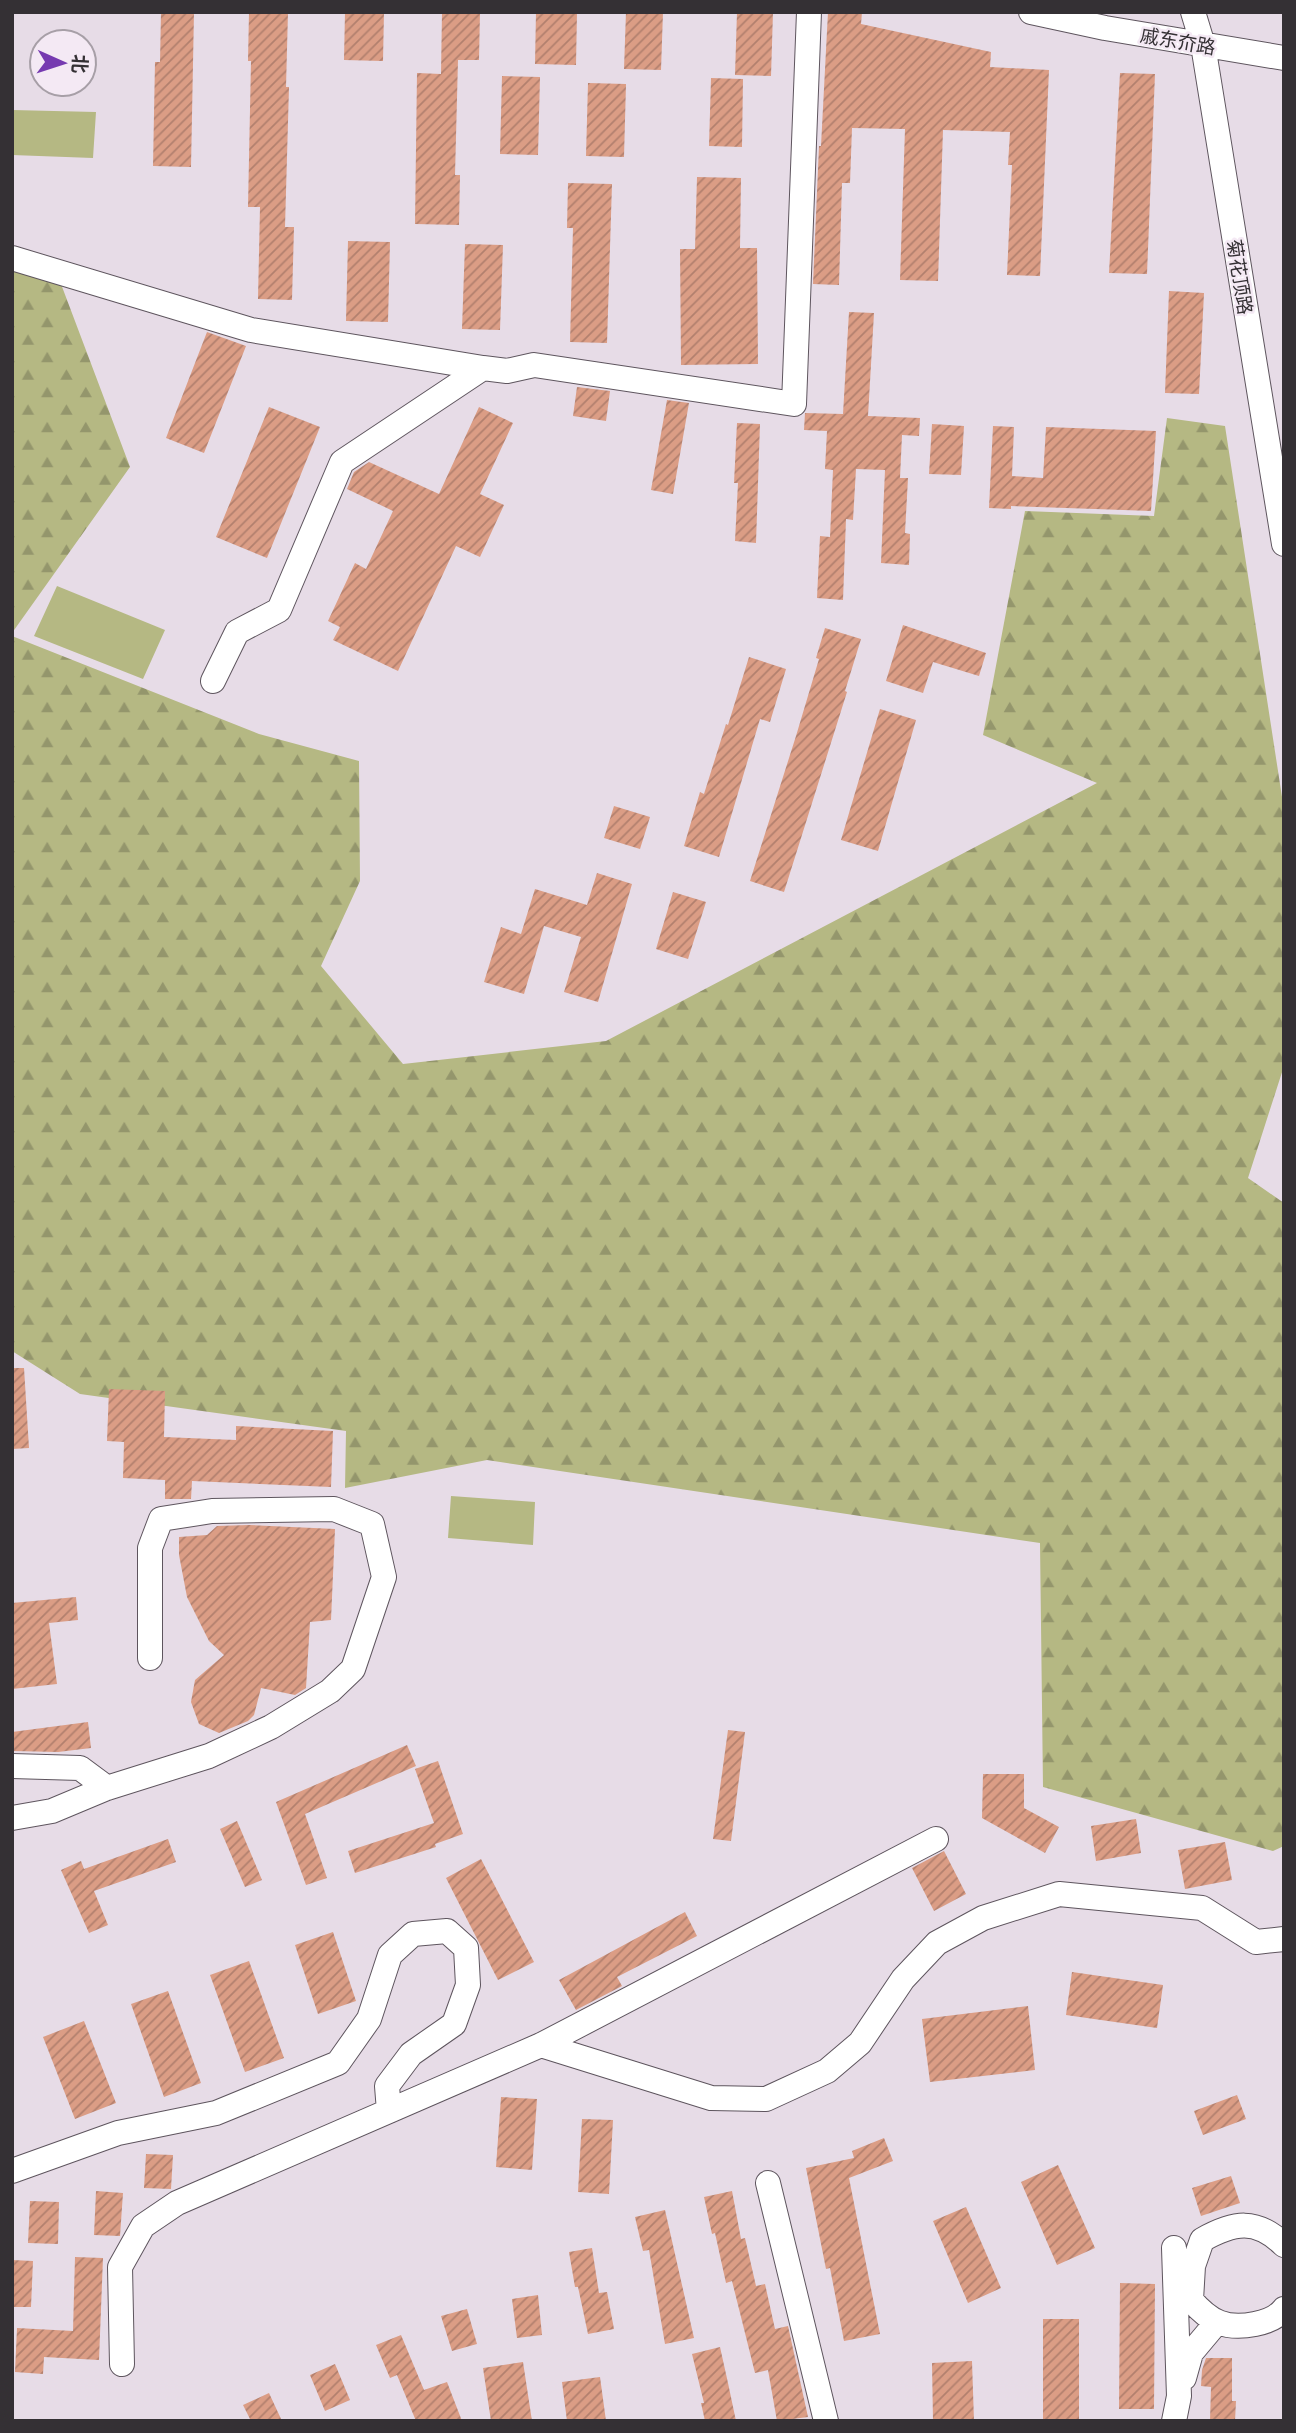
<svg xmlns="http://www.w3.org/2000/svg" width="1296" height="2433" font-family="'Public Sans','Noto Sans SC',sans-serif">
  <defs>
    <pattern id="forest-firs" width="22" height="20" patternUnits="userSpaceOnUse" patternTransform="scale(1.75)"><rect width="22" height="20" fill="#b5b883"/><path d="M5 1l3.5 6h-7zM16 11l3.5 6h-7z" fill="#94966c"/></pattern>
    <pattern id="building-hatch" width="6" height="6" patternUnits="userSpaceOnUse" patternTransform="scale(1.75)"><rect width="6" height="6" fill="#db9d85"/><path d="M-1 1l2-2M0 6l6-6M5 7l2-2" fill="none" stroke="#b2806e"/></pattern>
  </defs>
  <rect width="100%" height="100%" fill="#e7dce7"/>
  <path fill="#b5b883" d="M12 110 96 112 93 158 12 155Z
    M57 586 165 630 143 679 34 636Z
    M451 1496 535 1502 533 1545 448 1538Z"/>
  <path fill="url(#forest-firs)" d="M12 270 61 284 130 467 12 633Z
    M1167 418 1225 426 1284 810V1066L1248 1178 1284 1203V1846L1273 1851 1043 1787 1040 1543 487 1460 345 1488 346 1431 80 1394 12 1351V636L259 734 359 761 360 881 321 966 403 1064 606 1041 1097 783 983 735 1025 511 1154 516Z"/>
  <path fill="url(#building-hatch)" d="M161 12H194L191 167 153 166 155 62H160Z
    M249 12H288L286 87H289L285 227H294L292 300 258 299 260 207H248L251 61H248Z
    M345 12H384L383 61 344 60Z
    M442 12H480L479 60H458L455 175H460L459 225 415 224 417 73 441 74Z
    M536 12H577L576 65 535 64Z
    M626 12H663L661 70 624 69Z
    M737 12H773L771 76 735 75Z
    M828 12H862L861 24 991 52 990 67 1049 70 1040 276 1007 275 1012 165H1008L1010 132 943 130 938 281 900 280 905 129 852 128 850 183H842L839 285 813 284 819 146H821Z
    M1120 73 1155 74 1147 274 1109 273Z
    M502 76 540 77 538 155 500 154Z
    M711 78 743 79 742 147 709 146Z
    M588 83 626 84 624 157 586 156Z
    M697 177 741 178 740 248H757L758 364 681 365 680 249H695Z
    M568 183 612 184 607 343 570 342 573 228H567Z
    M348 241 390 242 388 322 346 321Z
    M465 244 503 245 500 330 462 329Z
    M1169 291 1204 293 1199 394 1165 393Z
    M849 312 874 313 868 416 920 418 919 436 902 435 900 478H908L905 533 910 534 909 565 881 563 885 470 856 469 853 520 846 519 843 600 817 598 820 536 830 537 833 470 825 469 827 431 804 430 805 413 843 414Z
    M207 332 246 346 204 453 166 438Z
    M577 387 610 391 606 421 573 416Z
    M667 400 689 403 673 494 651 490Z
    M269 407 320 427 267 558 216 537Z
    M479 407 513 423 480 494 504 505 480 557 456 546 398 671 333 640 340 627 328 621 355 563 366 569 393 511 347 489 354 472 369 462 439 494Z
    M737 423 760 424 756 543 735 541 738 483H734Z
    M932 424 964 426 961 475 929 474Z
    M993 426 1014 427 1012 476 1043 478 1046 427 1156 431 1151 511 1011 506V509L989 508Z
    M903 625 986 653 979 676 933 662 923 693 886 681Z
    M825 628 861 639 845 691 847 692 784 892 750 881 796 736 819 659 816 658Z
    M749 657 786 669 770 722 760 719 719 857 684 846 700 792 704 794 726 724 728 725Z
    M880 709 916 720 878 851 841 840Z
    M614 806 650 817 640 849 604 838Z
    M597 873 632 884 598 1002 564 992 581 937 544 926 524 994 484 982 501 927 521 934 535 889 587 905Z
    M673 892 706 902 688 959 656 949Z
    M12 1368H24L29 1448 12 1449Z
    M109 1389 165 1391 164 1437 236 1440V1426L333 1431 331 1487 192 1481 191 1499H165V1480L123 1478 124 1442 107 1441Z
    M249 1525 335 1529 331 1620 310 1622 306 1688 295 1695 261 1688 254 1715 248 1721 219 1733 199 1724 191 1702 195 1680 224 1655 209 1641 187 1597 179 1555V1537L207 1535 217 1526Z
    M76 1597 78 1620 49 1623 57 1684 12 1689V1603Z
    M88 1722 91 1748 58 1752 12 1751V1732Z
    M728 1730 745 1732 731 1841 713 1839Z
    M407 1745 416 1766 305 1814 327 1878 306 1885 276 1802Z
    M438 1761 463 1834 435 1844 436 1847 355 1873 348 1851 434 1823 415 1769Z
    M983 1774H1024V1808L1059 1827 1045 1853 982 1818Z
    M1136 1819 1141 1853 1096 1861 1091 1826Z
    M237 1821 262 1880 245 1887 220 1829Z
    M168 1839 176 1862 94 1891 108 1925 89 1933 61 1870 81 1861 84 1869Z
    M1225 1842 1232 1880 1185 1889 1178 1850Z
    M944 1851 966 1894 934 1911 912 1868Z
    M481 1859 534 1962 498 1980 446 1878Z
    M685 1912 697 1936 617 1977 622 1986 576 2010 559 1980Z
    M333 1932 356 2001 318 2014 295 1945Z
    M249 1961 284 2058 245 2072 210 1975Z
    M1072 1972 1163 1985 1157 2028 1066 2015Z
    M168 1991 201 2083 164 2097 131 2004Z
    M1028 2006 1035 2070 930 2082 922 2019Z
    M84 2021 116 2103 75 2119 43 2037Z
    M1237 2095 1246 2119 1203 2135 1194 2111Z
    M501 2097 537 2099 532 2170 496 2167Z
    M582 2119 613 2120 609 2194 578 2192Z
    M884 2138 893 2161 849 2178 880 2334 844 2341 830 2268 826 2269 806 2168 854 2158 852 2151Z
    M146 2154 173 2155 171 2189 144 2188Z
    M1058 2165 1095 2248 1057 2265 1021 2182Z
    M1231 2176 1240 2203 1201 2216 1192 2188Z
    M96 2191 123 2193 120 2236 94 2235Z
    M732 2191 741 2239 745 2238 756 2286 765 2284 775 2329 788 2326 808 2417 777 2421 768 2370 755 2373 732 2281 726 2283 715 2233 712 2234 704 2197Z
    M30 2201 59 2202 58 2244 28 2243Z
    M966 2207 1001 2288 968 2303 933 2221Z
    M665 2210 694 2338 665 2344 649 2250 643 2251 635 2217Z
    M592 2248 599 2293 607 2292 614 2329 588 2334 578 2287H575L569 2252Z
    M75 2257 103 2258 99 2360 44 2357 43 2374 15 2372 17 2328 73 2331Z
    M12 2260 33 2261 31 2307H12Z
    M1120 2283 1155 2284 1154 2409H1119Z
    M538 2295 542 2335 517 2338 512 2299Z
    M467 2309 477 2344 452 2351 441 2316Z
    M1043 2319H1079V2421H1043Z
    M401 2335 424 2390 447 2382 462 2421H416L397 2375 390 2378 376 2345Z
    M720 2347 728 2383 736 2421H705L701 2403H704L692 2354Z
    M1206 2358H1232V2401H1236L1235 2421H1210L1211 2387 1201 2386 1202 2370Z
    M972 2361 974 2421H933L932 2363Z
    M523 2362 532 2421H491L483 2368Z
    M335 2364 350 2400 325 2411 310 2375Z
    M600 2377 606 2421H567L562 2382Z
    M269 2393 282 2421H251L243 2405Z"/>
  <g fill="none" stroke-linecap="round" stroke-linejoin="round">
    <g stroke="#5e555e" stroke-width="26">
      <path id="minor" d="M1031 12 1105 28 1284 58
        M1193 12 1203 45 1284 544
        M12 258 251 330 483 368 507 371 534 365 794 404 809 12
        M213 681 237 632 279 610 342 462 483 368
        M12 1766 80 1768 107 1788
        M12 1818 52 1811 107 1788 209 1756 271 1727 330 1691 353 1669 384 1577 372 1524 334 1509 212 1511 161 1519 150 1548V1658
        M541 2045 711 2098 766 2099 827 2071 860 2043 903 1979 937 1943 983 1918 1059 1894 1202 1908 1256 1942 1284 1939
        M12 2171 118 2133 216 2113 338 2063 369 2019 390 1955 413 1934 447 1931 466 1948 468 1985 454 2024 411 2054 387 2086 389 2111
        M768 2183 826 2421
        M1284 2245C1256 2218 1234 2222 1202 2240L1193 2266 1191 2300C1210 2322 1226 2330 1255 2324 1265 2322 1277 2318 1284 2309
        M1174 2248 1179 2396 1174 2421
        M122 2364 120 2267 143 2226 177 2203 541 2045 936 1839
        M1184 2378 1191 2353 1217 2322"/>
    </g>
    <use href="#minor" stroke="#fff" stroke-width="24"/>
  </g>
  <g text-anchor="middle" stroke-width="5" stroke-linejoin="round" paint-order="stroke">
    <g font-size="19" fill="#343034" stroke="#f4e9f4">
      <text transform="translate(1178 41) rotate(10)" y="7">戚东夼路</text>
      <text transform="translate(1240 277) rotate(81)" y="7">菊花顶路</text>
    </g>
  </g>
  <rect width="1296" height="2433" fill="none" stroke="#343034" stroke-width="28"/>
  <g transform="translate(63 63) rotate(93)"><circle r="33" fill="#f4e9f4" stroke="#a79fa7" stroke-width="2"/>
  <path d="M0-5L12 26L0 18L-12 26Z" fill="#763ab0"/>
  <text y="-10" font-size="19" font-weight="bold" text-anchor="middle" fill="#343034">北</text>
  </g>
</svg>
